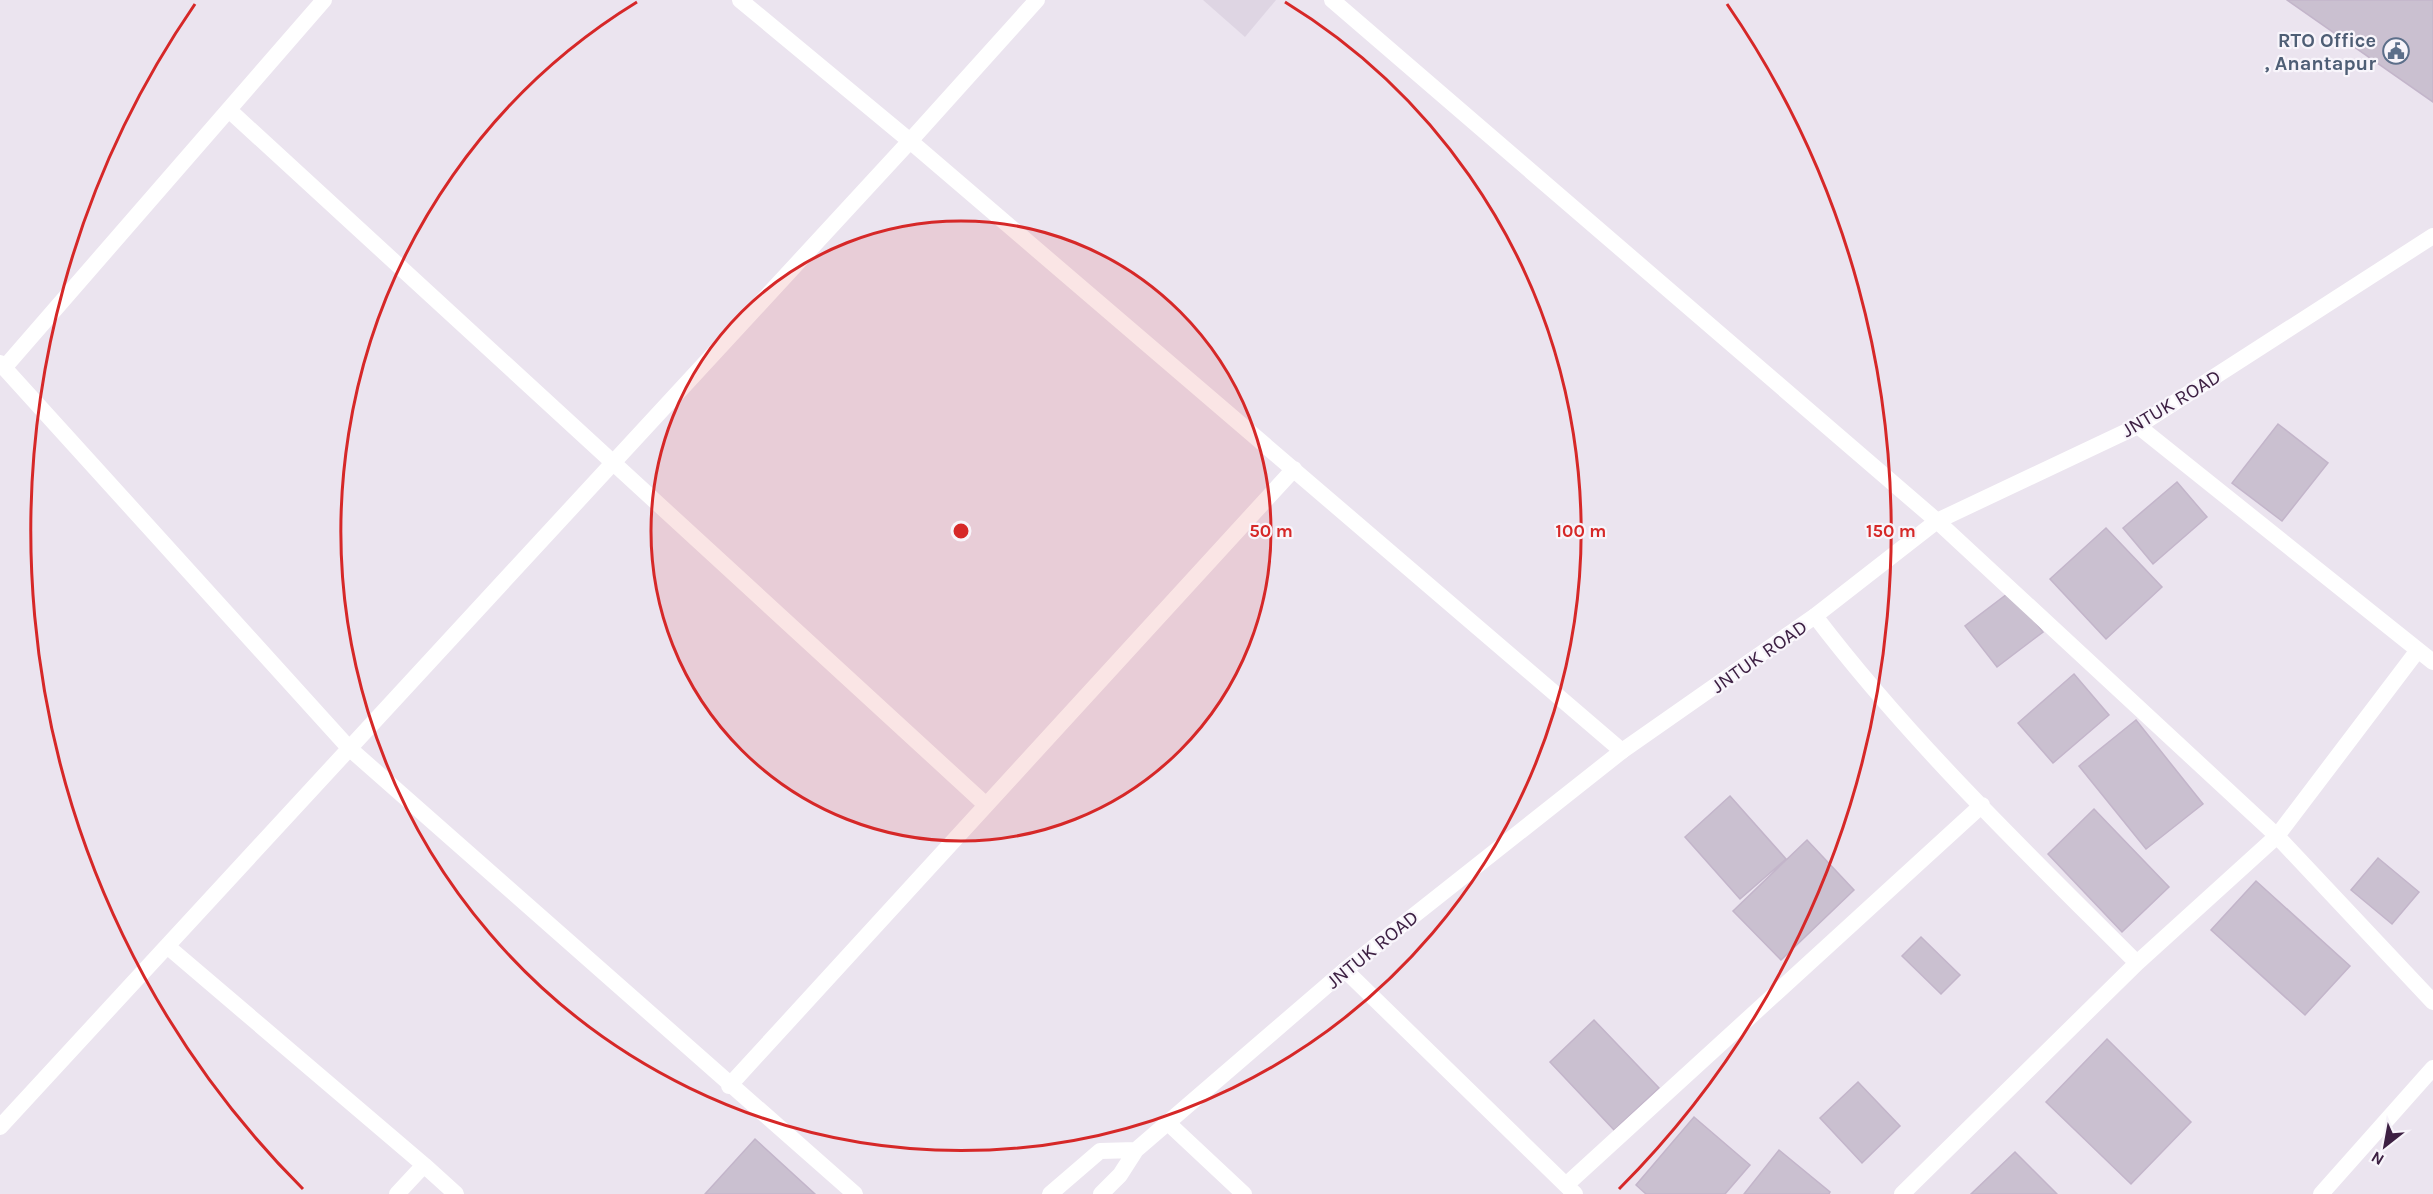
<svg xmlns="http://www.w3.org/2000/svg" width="2433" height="1194" font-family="Karla,sans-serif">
  <rect width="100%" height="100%" fill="#ebe4ef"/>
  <path fill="#ded5e3" d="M1203 0H1276L1245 37Z"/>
  <path fill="#cac0d0" stroke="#c3b5ca" stroke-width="1.5" d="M2287 0H2433V102Z
    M2278 424 2328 463 2282 521 2232 483Z
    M2177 482 2207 517 2153 564 2123 528Z
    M2106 528 2162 587 2106 639 2050 579Z
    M2011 591 2043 632 1997 667 1965 626Z
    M2074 674 2109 715 2053 763 2018 723Z
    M2136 720 2203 804 2146 849 2079 766Z
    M1730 796 1786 859 1740 899 1685 837Z
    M2094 809 2169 887 2122 932 2048 854Z
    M1807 840 1854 890 1781 960 1733 911Z
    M2378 858 2419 892 2392 924 2351 890Z
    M2256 881 2350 966 2305 1015 2211 930Z
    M1921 937 1960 975 1941 994 1902 956Z
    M1594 1020 1659 1088 1614 1130 1550 1062Z
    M2107 1039 2191 1122 2131 1184 2046 1102Z
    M1858 1082 1900 1126 1862 1163 1820 1118Z
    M1694 1117 1750 1165 1725 1194H1646L1636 1185Z
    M755 1139 815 1194H705Z
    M1779 1150 1830 1192 1829 1194H1744Z
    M2015 1152 2057 1194H1971Z"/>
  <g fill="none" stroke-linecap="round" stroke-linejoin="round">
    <path stroke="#fff" stroke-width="16" d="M740 0 910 141 1622 751
      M1332 0 1937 521 2277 836 2433 1002
      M229 110 986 805
      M0 363 349 748 855 1194
      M4 368 324 0
      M2138 426 2433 662
      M1815 616C1910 741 2026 852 2137 963
      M167 946 424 1165
      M1345 970 1575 1194
      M729 1086 1294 469
      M1167 1122 1244 1194
      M0 1127 910 141 1037 0
      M1566 1185 1982 805
      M397 1194 424 1165 456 1194
      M1902 1194 2137 963 2277 836 2418 650
      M2321 1194 2433 1068"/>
    <path stroke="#fff" stroke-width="16" d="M1050 1194 1100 1151 1136 1150
      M1101 1194 1120 1175 1136 1150 1345 970 1622 751 1815 616 1937 521 2138 426 2433 236"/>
  </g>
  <circle cx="961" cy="531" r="310" fill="#d62828" fill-opacity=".12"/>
  <g fill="none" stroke="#d62828" stroke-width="3">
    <circle cx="961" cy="531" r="310"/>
    <path d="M1285 2A620 620 0 1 1 637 2"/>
    <path d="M303 1189A930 930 0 0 1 195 4M1727 4A930 930 0 0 1 1619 1189"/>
  </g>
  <defs>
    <g id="civic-ring" transform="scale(1.35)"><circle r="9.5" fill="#f8f5fb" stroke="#5c6f8a" stroke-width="1.5"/><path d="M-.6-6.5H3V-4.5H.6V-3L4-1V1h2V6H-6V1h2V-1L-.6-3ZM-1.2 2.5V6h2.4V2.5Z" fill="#5c6f8a"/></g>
  </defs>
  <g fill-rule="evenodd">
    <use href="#civic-ring" x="2396" y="51"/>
  </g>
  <g text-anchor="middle" stroke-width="4.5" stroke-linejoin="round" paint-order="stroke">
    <g font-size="20" font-weight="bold" fill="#4e5e75" stroke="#f8f5fb" text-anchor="end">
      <text x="2376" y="47">RTO Office<tspan x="2376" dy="23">, Anantapur</tspan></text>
    </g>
    <g font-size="20" fill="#3d2043" stroke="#f8f5fb">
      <text transform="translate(2171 403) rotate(-31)" y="7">JNTUK ROAD</text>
      <text transform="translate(1759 656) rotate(-35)" y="7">JNTUK ROAD</text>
      <text transform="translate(1372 949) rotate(-39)" y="7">JNTUK ROAD</text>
    </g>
  </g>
  <circle cx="961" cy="531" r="9" fill="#d62828" stroke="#f8f5fb" stroke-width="3"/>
  <g font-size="18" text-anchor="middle" font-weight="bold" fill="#d62828" stroke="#f8f5fb" stroke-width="4.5" stroke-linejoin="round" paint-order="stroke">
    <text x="1271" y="537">50 m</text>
    <text x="1581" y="537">100 m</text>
    <text x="1891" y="537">150 m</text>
  </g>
  <g transform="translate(2385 1146) rotate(211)" stroke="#f8f5fb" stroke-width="4.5" paint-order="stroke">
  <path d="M0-4.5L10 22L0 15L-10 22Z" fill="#3d2043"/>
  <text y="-9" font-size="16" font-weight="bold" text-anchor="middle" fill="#3d2043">N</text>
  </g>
</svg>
